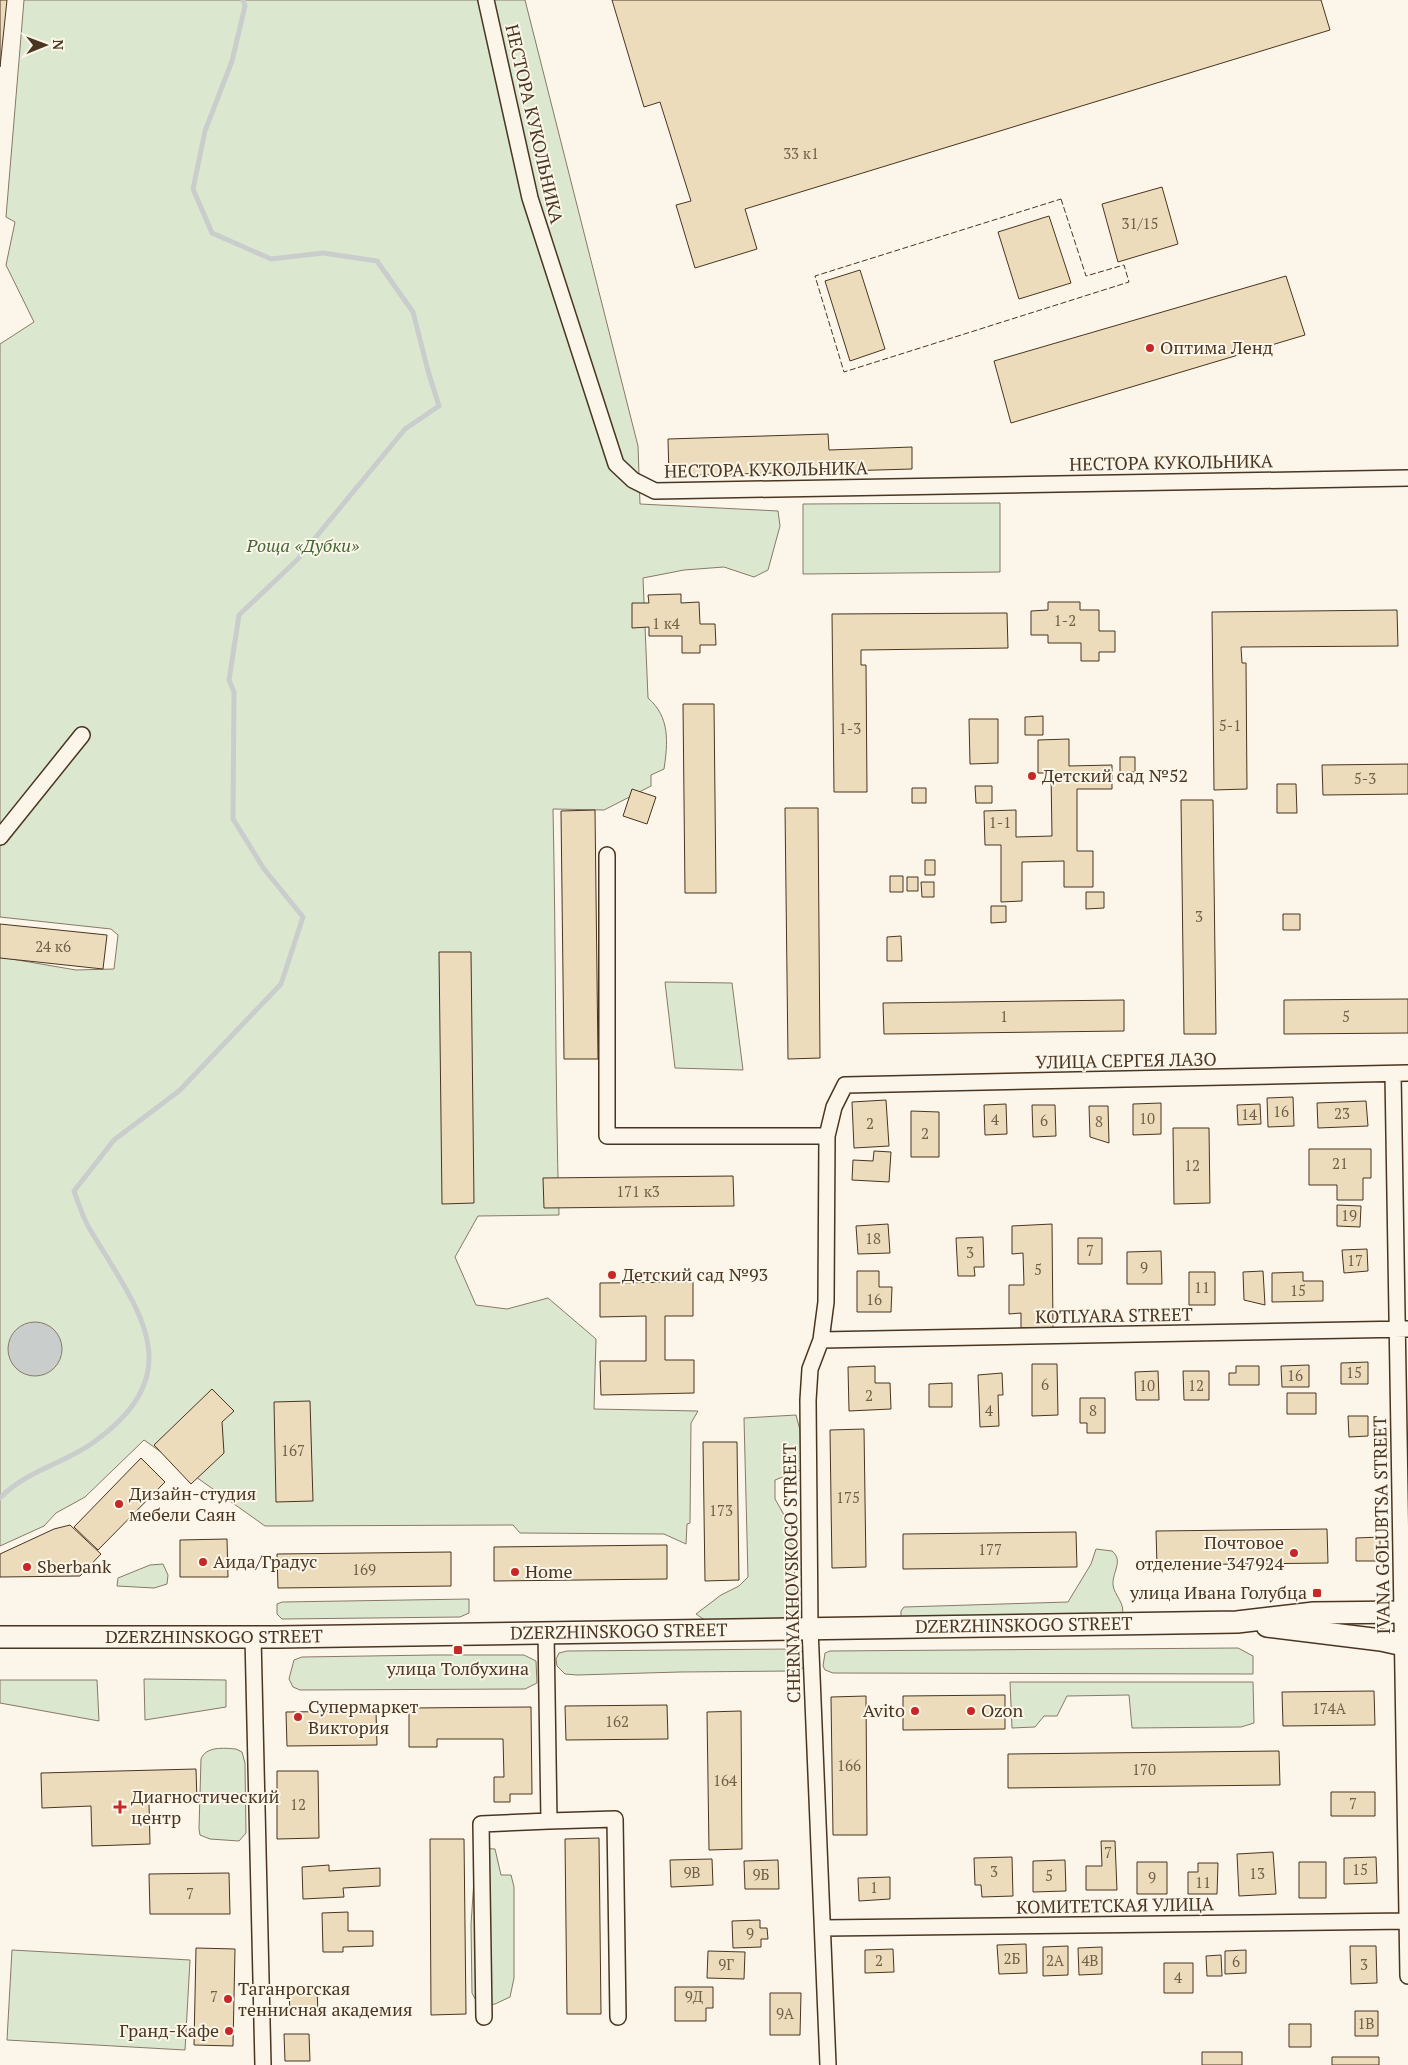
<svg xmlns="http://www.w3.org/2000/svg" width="1408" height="2065" font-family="'PT Serif',serif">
  <rect width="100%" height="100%" fill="#fbf6e9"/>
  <path fill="#dce7d0" stroke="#887966" d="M24 0H525L638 446 640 504 778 511 780 526 768 570 754 577 724 567 684 570 643 578 648 698C670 717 668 742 664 769L651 775V786L604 810 553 809C556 945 555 1080 559 1215L478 1216 455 1257 476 1305 507 1309 548 1298 596 1339 594 1409 698 1411 691 1423 690 1523 687 1524 686 1544 664 1534 520 1533 513 1525 265 1526 144 1440 85 1497 56 1513 44 1526 0 1546V957L76 970 114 969 118 935 111 929 0 917V344L34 322 6 265 15 222 6 217Z
    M1000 503V572L803 574V504Z
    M665 982 732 983 743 1070 675 1068Z
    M796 1415 800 1430 801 1470 775 1480V1499L787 1520V1541L797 1547 794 1577 797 1608 788 1618 706 1621 696 1614 721 1595 739 1586 748 1577 744 1418Z
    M1096 1549 1112 1551C1124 1561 1112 1572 1113 1585 1114 1595 1126 1604 1122 1615L901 1617V1611L904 1607 1068 1602 1091 1564Z
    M163 1564 168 1575 167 1584 154 1588 117 1586 118 1578 150 1565Z
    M469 1599V1613L460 1617 282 1619 277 1614V1604L282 1602Z
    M1238 1648 1253 1656V1674L833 1673 825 1670 823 1666 825 1653 830 1651Z
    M792 1649 801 1651 804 1654 805 1664 802 1669 792 1671 680 1672 577 1675 565 1674 557 1666 556 1659 559 1653 567 1651Z
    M434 1655H524L536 1661 537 1683 525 1689 300 1690 293 1687 289 1679 294 1660 302 1657Z
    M144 1679 226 1680V1707L145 1720Z
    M0 1680H97L99 1721 0 1703Z
    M1010 1682H1253L1254 1723 1241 1727 1132 1728 1129 1695 1067 1696 1057 1716H1044L1035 1727 1012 1728Z
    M236 1749 242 1752 245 1763 246 1833 239 1841 210 1839 200 1835 199 1829 201 1759C206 1746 224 1748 236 1749Z
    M476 1848 495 1849 501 1875H511L514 1887V1978L510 1997 495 2004 479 2006 472 1993 471 1925Z
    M12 1950 190 1960 185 2050 7 2040Z"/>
  <path fill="#c9cecd" stroke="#887966" d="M8 1349a27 27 0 1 1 54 0a27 27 0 1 1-54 0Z"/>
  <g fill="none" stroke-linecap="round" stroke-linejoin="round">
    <path stroke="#c9cecd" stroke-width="5" d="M0 1498C27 1470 64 1464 94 1442 195 1369 135 1307 88 1226 82 1215 78 1202 74 1191L114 1140 179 1091 281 984 303 917 264 869 233 819 234 692 229 680 239 615 297 560 405 429 439 406 428 371 413 312 377 261 323 253 271 259 212 233 193 189 205 131 232 61 245 6 243 0"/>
  </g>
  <path fill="#ecdcbc" stroke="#4a3520" d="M0 0H7L0 67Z
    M612 0H1321L1330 30 745 209 757 249 695 268 676 205 691 201 660 102 644 107Z
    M1162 187 1178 244 1118 262 1102 204Z
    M1049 216 1071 283 1019 299 998 232Z
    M860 270 885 349 850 361 825 281Z
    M1286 276 1305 335 1011 423 994 361Z
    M828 434 829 450 912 447V469L669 476 668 439Z
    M681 594V603L699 602 700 624H715L716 645H700V653H682V636H649V627L632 628V603H649L648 595Z
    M1048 602H1080V610H1099V631H1115V652H1099V661H1081V643H1048V635H1031V611L1048 610Z
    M1397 610 1398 646 1241 647 1242 663H1246L1247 789 1214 790 1212 612Z
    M1007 613 1008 648 861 650V665H866L867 792H834L832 614Z
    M683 704H714L716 893H685Z
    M1043 716V735H1025V717Z
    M969 719H998V763L970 764Z
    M1069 739V766L1112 765V789H1077V851H1093V887H1064V861L1022 862V901L1001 902V845H985L984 811 1016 810V837L1052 836 1051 773H1038V740Z
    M1120 757H1135V772L1120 773Z
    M1408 764V794L1323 795 1322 765Z
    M1277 784H1296L1297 813H1277Z
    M975 786H992V803H976Z
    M912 788H926V803H912Z
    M632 789 656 797 647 824 623 816Z
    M1181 800H1213L1216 1034H1184Z
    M785 808H818L820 1058 788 1059Z
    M595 810 598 1059H564L561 811Z
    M925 860H935V875H925Z
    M890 876H903V892H890Z
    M907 877H918V891H907Z
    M921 882H934V897H922Z
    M1086 892H1104V908L1086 909Z
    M991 906H1006V922L991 923Z
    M1283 914H1300V930H1283Z
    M0 924 107 935 103 969 0 958Z
    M901 936 902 961H887V937Z
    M439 952H471L474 1203 442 1204Z
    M1408 999V1033L1284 1034V1000Z
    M1124 1000V1031L884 1034 883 1003Z
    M1293 1097 1294 1126 1268 1127 1267 1098Z
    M886 1100 889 1146 854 1148 852 1102Z
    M1366 1101 1368 1126 1318 1128 1317 1103Z
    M1161 1103V1134L1133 1135V1104Z
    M1006 1104 1007 1134 985 1135 984 1105Z
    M1260 1104 1261 1124 1238 1125 1237 1105Z
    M1032 1105H1055L1056 1136 1033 1137Z
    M1089 1106H1108L1109 1143 1090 1137Z
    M911 1111 939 1112V1157H911Z
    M1173 1128H1209L1210 1203 1174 1204Z
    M1309 1149H1371V1178H1363V1200H1337V1185H1309Z
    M874 1151 891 1152 889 1182 852 1180 853 1160 873 1161Z
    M733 1176 734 1206 544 1208 543 1178Z
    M1337 1205 1361 1206 1360 1227 1337 1226Z
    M888 1224 890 1253 858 1254 856 1226Z
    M1052 1224 1053 1328H1021V1313L1009 1314V1285H1024L1023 1253 1012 1254V1226Z
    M983 1237 984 1267H974L975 1276H958L956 1238Z
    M1078 1238H1102V1264H1078Z
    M1367 1249 1368 1271 1344 1273 1342 1250Z
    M1161 1251 1162 1284H1127V1252Z
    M857 1271H879V1287H892L891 1312H857Z
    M1263 1271 1265 1305 1244 1300 1243 1272Z
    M1189 1272H1215V1305H1189Z
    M1303 1272V1281H1323V1301L1272 1302V1273Z
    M693 1282V1316H665V1360H694V1393L601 1395 600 1361H646V1316L600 1317V1283Z
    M1368 1362V1384H1341V1363Z
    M1032 1364H1057L1058 1415 1032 1416Z
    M1309 1365V1387H1282L1281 1366Z
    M875 1366V1383H890L891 1409 849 1411 848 1367Z
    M1236 1366H1259V1385H1229V1373H1236Z
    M1158 1371 1159 1400H1136L1135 1372Z
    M1183 1371H1209V1400H1184Z
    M1002 1373 1003 1395H998L999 1426 980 1427 978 1375Z
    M952 1383V1407H929V1384Z
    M212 1389 234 1411 222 1422 224 1453 191 1484 154 1445Z
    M1287 1393H1316V1414H1287Z
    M1080 1398H1105V1433H1087V1423H1080Z
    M310 1401 313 1501 276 1502 274 1402Z
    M1348 1416H1368V1436L1349 1437Z
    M864 1429 866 1567 832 1568 830 1430Z
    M703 1442H737L739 1580 705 1581Z
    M141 1458 165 1482 98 1550 74 1527Z
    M70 1525 101 1554 80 1576 0 1577V1554L54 1529Z
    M1327 1529 1328 1563 1157 1565 1156 1531Z
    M1076 1532 1077 1567 903 1569V1534Z
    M1380 1537V1561H1356V1538Z
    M227 1539 228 1577H180V1540Z
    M667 1545V1579L494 1581V1547Z
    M451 1552V1586L278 1588 277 1554Z
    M1374 1691 1375 1725 1283 1726 1282 1692Z
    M1005 1695V1729L903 1730V1696Z
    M866 1696 867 1835H833L831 1697Z
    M667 1705 668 1739 566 1740 565 1706Z
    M531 1707 532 1794H510V1802H494V1777H504L503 1739H437V1747H409V1708Z
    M376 1711 377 1745 287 1746 286 1712Z
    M741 1711 742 1849 709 1850 707 1712Z
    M1279 1751 1280 1785 1008 1788V1754Z
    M196 1769 197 1802 149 1803 150 1844 92 1846 91 1806 42 1808 41 1773Z
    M277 1771H318L319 1838 277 1839Z
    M1331 1792H1375V1816H1331Z
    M599 1838 601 2014H567L565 1839Z
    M430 1839H464L466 2014 431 2015Z
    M1101 1841H1115L1117 1890H1086V1866H1102Z
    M1273 1852 1276 1894 1239 1896 1237 1854Z
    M1012 1857 1013 1896 982 1897 981 1885H975L974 1858Z
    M1376 1857 1377 1883 1344 1884V1858Z
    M712 1859 713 1885 671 1887 670 1860Z
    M778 1860 779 1889H745L744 1861Z
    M1065 1860 1066 1891 1033 1892V1861Z
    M1137 1862H1167V1894H1137Z
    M1299 1862H1326V1898H1299Z
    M1198 1863H1218L1217 1894H1188V1872H1198Z
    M329 1865V1871L380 1868V1886L343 1888 344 1897 303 1899 302 1867Z
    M229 1873 230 1914H150L149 1874Z
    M890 1877V1899L859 1901 858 1878Z
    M348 1912V1931H373V1946L343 1947V1952H323L322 1913Z
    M760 1920V1928H767L768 1939H761V1947L733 1948 732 1921Z
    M1026 1944 1027 1973 999 1974 997 1945Z
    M1068 1946V1975L1043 1976V1947Z
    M1350 1946H1376L1377 1983 1351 1984Z
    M1102 1947V1974L1079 1975 1078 1948Z
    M196 1948 235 1949 233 2046 194 2045Z
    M893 1949 894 1972 865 1973V1950Z
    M1246 1950V1973L1225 1974V1951Z
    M708 1951 745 1952 744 1979 707 1978Z
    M1221 1955 1222 1976H1207L1206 1956Z
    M1164 1963H1193V1993H1164Z
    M675 1987H713V2008H706V2021H675Z
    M317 1988 318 2014 290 2015 289 1989Z
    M770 1993H801L800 2035H770Z
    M1355 2011H1378V2036H1355Z
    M1289 2024H1311V2047H1289Z
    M284 2034H309L310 2061H285Z
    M1202 2052H1242V2065H1202Z
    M1332 2057H1379V2065H1332Z"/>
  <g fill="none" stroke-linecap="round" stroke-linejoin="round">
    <g stroke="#4a3520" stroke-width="18">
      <path id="street" d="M486 0 530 198 616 464 633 480 655 491 1408 478
        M0 837 82 735
        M607 855V1136H827
        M1393 1074 1408 1976
        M821 1340 1408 1329
        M546 1632 549 1821 615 1819 618 2017
        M253 1637 263 2065
        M823 1928 1408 1921
        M484 2017 481 1824 549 1821
        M828 2065 810 1628 808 1400 810 1369 821 1340 826 1302 827 1136 834 1107 845 1085 1408 1073"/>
    </g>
    <g stroke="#4a3520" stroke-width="24">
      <g id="secondary">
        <path d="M1267 1626 1381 1640 1408 1646"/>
        <path id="s1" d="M0 1637H279L1237 1622 1314 1613 1408 1612"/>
      </g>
    </g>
    <use href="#street" stroke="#fbf6e9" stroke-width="15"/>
    <use href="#secondary" stroke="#fbf6e9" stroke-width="21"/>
    <path stroke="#4a3520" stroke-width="1" stroke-dasharray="6 2.5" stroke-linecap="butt" d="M1061 199 1086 276 1124 265 1129 282 844 372 815 276Z"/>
  </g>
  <g fill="#c62828" stroke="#fbf6e9" stroke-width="2">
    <circle cx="1150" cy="348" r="5"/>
    <circle cx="1032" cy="776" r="5"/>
    <circle cx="612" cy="1275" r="5"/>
    <circle cx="119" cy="1504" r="5"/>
    <circle cx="1294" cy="1553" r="5"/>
    <circle cx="203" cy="1562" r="5"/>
    <circle cx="27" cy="1567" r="5"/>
    <circle cx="515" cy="1572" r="5"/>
    <rect x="1312" y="1588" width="10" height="10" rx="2.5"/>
    <rect x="453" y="1645" width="10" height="10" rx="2.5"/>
    <circle cx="915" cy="1711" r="5"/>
    <circle cx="971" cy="1711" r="5"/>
    <circle cx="298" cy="1717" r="5"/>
    <path d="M117.5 1799.5h5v5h5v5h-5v5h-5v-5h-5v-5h5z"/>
    <circle cx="228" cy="1999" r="5"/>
    <circle cx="229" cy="2031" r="5"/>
  </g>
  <g text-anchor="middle" stroke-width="4" stroke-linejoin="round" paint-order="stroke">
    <g font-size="15" fill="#725f47">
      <text x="801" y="159">33 к1</text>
      <text x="1140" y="229">31/15</text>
      <text x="1065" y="626">1-2</text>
      <text x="666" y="629">1 к4</text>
      <text x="1230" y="731">5-1</text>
      <text x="850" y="734">1-3</text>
      <text x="1365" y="784">5-3</text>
      <text x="1000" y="828">1-1</text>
      <text x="1199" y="922">3</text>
      <text x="53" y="952">24 к6</text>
      <text x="1004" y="1022">1</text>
      <text x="1346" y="1022">5</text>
      <text x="1281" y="1117">16</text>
      <text x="1342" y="1119">23</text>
      <text x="1249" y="1120">14</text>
      <text x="1147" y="1124">10</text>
      <text x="995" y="1125">4</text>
      <text x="1044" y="1126">6</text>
      <text x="1099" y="1127">8</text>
      <text x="870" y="1129">2</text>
      <text x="925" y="1139">2</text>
      <text x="1340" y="1169">21</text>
      <text x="1192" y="1171">12</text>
      <text x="638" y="1197">171 к3</text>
      <text x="1349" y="1221">19</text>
      <text x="873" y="1244">18</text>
      <text x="1090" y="1256">7</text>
      <text x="970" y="1258">3</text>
      <text x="1355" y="1266">17</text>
      <text x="1144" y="1273">9</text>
      <text x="1038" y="1275">5</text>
      <text x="1202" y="1293">11</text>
      <text x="1298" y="1296">15</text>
      <text x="874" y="1305">16</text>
      <text x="1354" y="1378">15</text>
      <text x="1295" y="1381">16</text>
      <text x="1045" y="1390">6</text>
      <text x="1147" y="1391">10</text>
      <text x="1196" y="1391">12</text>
      <text x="869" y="1401">2</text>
      <text x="989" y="1416">4</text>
      <text x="1093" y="1416">8</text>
      <text x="293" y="1456">167</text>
      <text x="848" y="1503">175</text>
      <text x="721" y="1516">173</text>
      <text x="990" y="1555">177</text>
      <text x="364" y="1575">169</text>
      <text x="1329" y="1714">174А</text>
      <text x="617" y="1727">162</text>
      <text x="849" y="1771">166</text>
      <text x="1144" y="1775">170</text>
      <text x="725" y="1786">164</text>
      <text x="1353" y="1809">7</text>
      <text x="298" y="1810">12</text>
      <text x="1108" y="1858">7</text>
      <text x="1360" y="1875">15</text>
      <text x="994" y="1877">3</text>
      <text x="692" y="1878">9В</text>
      <text x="1257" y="1879">13</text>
      <text x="761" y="1880">9Б</text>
      <text x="1049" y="1881">5</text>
      <text x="1152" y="1883">9</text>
      <text x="1203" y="1888">11</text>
      <text x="874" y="1893">1</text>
      <text x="190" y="1899">7</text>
      <text x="750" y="1939">9</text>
      <text x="1012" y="1964">2Б</text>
      <text x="879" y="1966">2</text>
      <text x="1055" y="1966">2А</text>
      <text x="1090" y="1966">4В</text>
      <text x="1236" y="1967">6</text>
      <text x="726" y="1970">9Г</text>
      <text x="1364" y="1970">3</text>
      <text x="1178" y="1983">4</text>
      <text x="214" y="2002">7</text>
      <text x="694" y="2002">9Д</text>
      <text x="785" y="2019">9А</text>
      <text x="1366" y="2029">1В</text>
    </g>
    <g font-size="18" fill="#4a3520" stroke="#fbf6e9">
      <text transform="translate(534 124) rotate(77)" y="6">НЕСТОРА КУКОЛЬНИКА</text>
      <text transform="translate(1171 463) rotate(-1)" y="6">НЕСТОРА КУКОЛЬНИКА</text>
      <text transform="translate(766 470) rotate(-1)" y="6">НЕСТОРА КУКОЛЬНИКА</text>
      <text transform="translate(1126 1061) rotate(-1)" y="6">УЛИЦА СЕРГЕЯ ЛАЗО</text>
      <text transform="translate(1114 1316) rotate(-1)" y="6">KOTLYARA STREET</text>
      <text transform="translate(1382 1525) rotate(-91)" y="6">IVANA GOLUBTSA STREET</text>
      <text transform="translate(792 1573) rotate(-91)" y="6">CHERNYAKHOVSKOGO STREET</text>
      <text dy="6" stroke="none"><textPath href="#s1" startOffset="1024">DZERZHINSKOGO STREET</textPath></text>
      <text dy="6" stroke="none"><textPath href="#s1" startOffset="619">DZERZHINSKOGO STREET</textPath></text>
      <text dy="6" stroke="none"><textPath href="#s1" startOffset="214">DZERZHINSKOGO STREET</textPath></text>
      <text transform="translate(1115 1906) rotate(-1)" y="6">КОМИТЕТСКАЯ УЛИЦА</text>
    </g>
    <g font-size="18" fill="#4a3520" stroke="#fbf6e9" text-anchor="start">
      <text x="1160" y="354">Оптима Ленд</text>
      <text x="1042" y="782">Детский сад №52</text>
      <text x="622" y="1281">Детский сад №93</text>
      <text x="129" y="1500">Дизайн-студия<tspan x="129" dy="21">мебели Саян</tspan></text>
      <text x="1284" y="1549" text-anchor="end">Почтовое<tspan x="1284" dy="21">отделение 347924</tspan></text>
      <text x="213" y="1568">Аида/Градус</text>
      <text x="37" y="1573">Sberbank</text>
      <text x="525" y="1578">Home</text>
      <text x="1307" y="1599" text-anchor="end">улица Ивана Голубца</text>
      <text x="458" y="1675" text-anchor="middle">улица Толбухина</text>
      <text x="308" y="1713">Супермаркет<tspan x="308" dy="21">Виктория</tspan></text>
      <text x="905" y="1717" text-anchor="end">Avito</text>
      <text x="981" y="1717">Ozon</text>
      <text x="131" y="1803">Диагностический<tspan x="131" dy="21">центр</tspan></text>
      <text x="238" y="1995">Таганрогская<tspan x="238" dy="21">теннисная академия</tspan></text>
      <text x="219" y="2037" text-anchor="end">Гранд-Кафе</text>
    </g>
    <g font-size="18" font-style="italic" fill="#436837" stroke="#fbf6e9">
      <text x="303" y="552">Роща «Дубки»</text>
    </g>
  </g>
  <g transform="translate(45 45) rotate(89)" stroke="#fbf6e9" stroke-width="4" paint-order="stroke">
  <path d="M0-4L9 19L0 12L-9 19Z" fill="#4a3520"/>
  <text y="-8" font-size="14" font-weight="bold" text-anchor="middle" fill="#4a3520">N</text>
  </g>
</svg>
